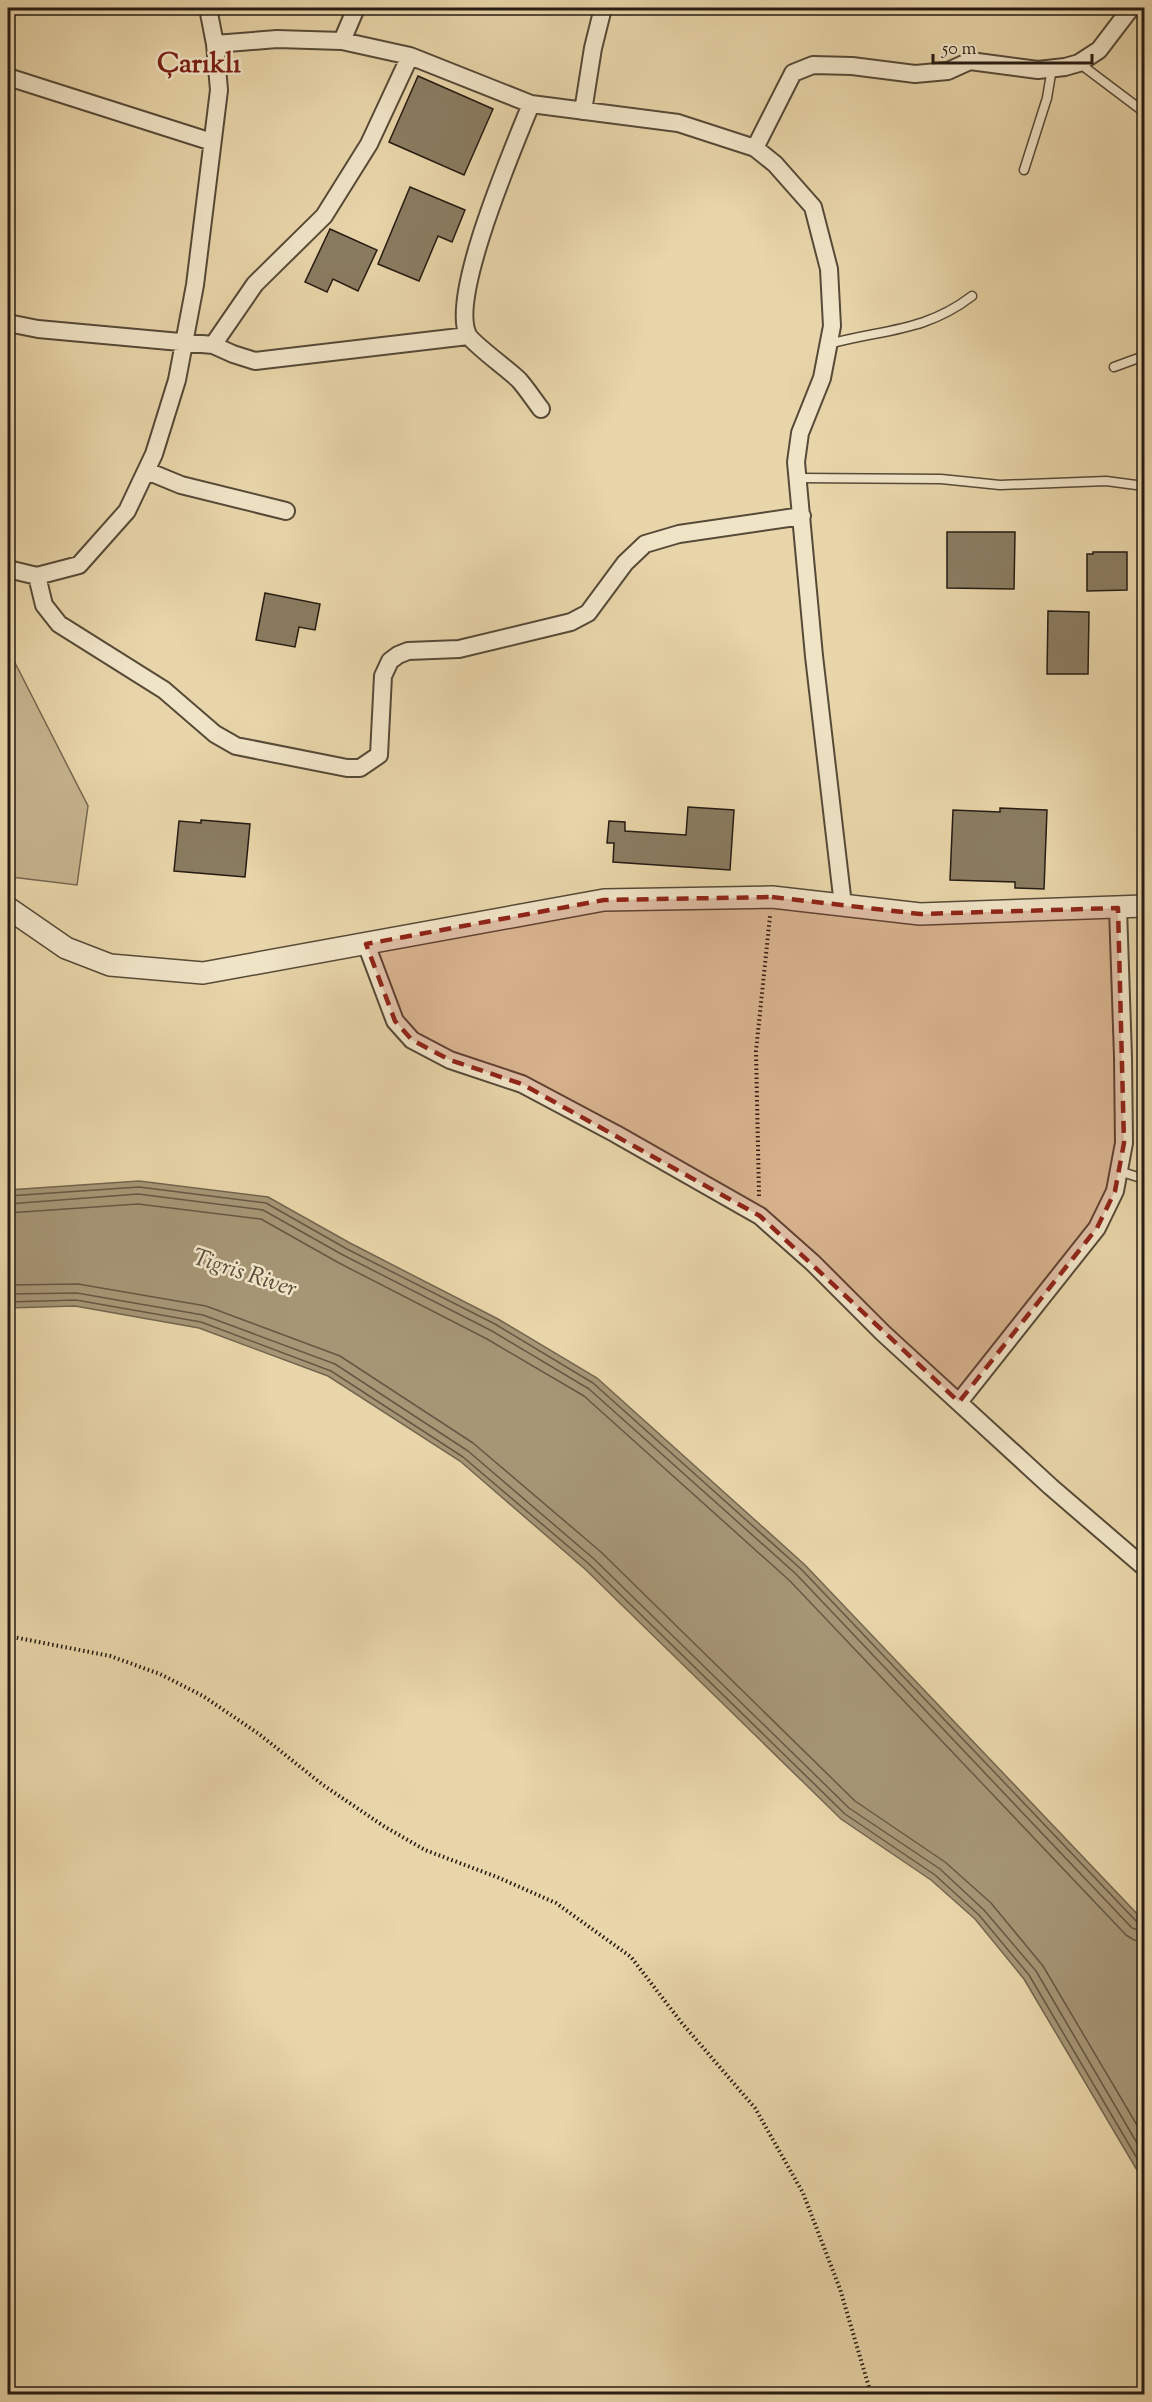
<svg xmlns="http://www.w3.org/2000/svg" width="1152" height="2402" font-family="'Sorts Mill Goudy',serif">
  <rect width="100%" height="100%" fill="#e8d5a9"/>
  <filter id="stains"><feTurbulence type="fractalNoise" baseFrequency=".00333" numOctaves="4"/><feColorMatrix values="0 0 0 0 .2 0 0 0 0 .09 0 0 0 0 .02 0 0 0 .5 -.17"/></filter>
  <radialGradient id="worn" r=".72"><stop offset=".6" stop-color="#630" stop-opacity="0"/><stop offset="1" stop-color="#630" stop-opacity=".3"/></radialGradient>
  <path fill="#c7b590" stroke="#766852" stroke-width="1.5" d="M8 649 88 806 77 885 11 877 8 873Z"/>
  <path fill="#a69676" stroke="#72654e" stroke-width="1.5" d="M139 1181 268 1197 350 1243 498 1319 597 1378 805 1565 1144 1921V2182L1024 1979 975 1919 931 1880 841 1819 585 1569 460 1461 328 1376 199 1328 75 1306 8 1308V1190Z"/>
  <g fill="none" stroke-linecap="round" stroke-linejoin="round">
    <path stroke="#665844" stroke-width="1.5" d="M8 1196 139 1187 266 1203 347 1249 495 1324 593 1383 801 1569 1137 1922 1144 1925
      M8 1204 138 1194 263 1210 343 1255 492 1331 589 1389 796 1574 1132 1928 1144 1932
      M8 1213 138 1204 261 1219 339 1263 487 1339 584 1396 790 1581 1126 1935 1134 1940 1144 1941
      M8 1285 78 1284 206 1306 340 1356 473 1443 601 1552 855 1801 945 1862 991 1903 1043 1966 1144 2137
      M8 1294 77 1293 203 1315 335 1364 468 1451 594 1559 849 1808 940 1869 984 1910 1036 1971 1144 2155
      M8 1302 76 1300 201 1322 331 1371 463 1457 589 1564 845 1814 935 1875 979 1915 1029 1975 1144 2170"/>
  </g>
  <path fill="#8a7c61" stroke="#251b13" stroke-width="1.5" d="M418 76 493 109 464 175 389 142Z
    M410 187 465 210 452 242 438 236 419 281 378 264Z
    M330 229 377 250 358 291 333 279 327 292 305 282Z
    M947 532H1015L1014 589 947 588Z
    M1093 552H1127V590L1087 591V554H1093Z
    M265 593 320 604 315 630 299 627 295 647 256 640Z
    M1048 611 1089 612 1088 674H1047Z
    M688 807 734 810 730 870 613 862 614 843H607L609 821 625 822V831L686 835Z
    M1000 808 1047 810 1044 889 1015 888V882L950 880 953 810 1000 812Z
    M201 820 250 824 245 877 174 871 179 821 201 823Z"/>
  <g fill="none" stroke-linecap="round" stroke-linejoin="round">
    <g stroke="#564a38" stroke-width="11">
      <path id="service" d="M1079 63 1144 112
        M1024 170 1047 98 1052 68
        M829 344C884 329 925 332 972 296
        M1114 367 1144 356
        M798 478 941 479 1000 485 1106 481 1144 486
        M1119 1171 1144 1179"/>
    </g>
    <g stroke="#564a38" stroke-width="20">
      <path id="minor" d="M342 41 356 8
        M215 44 277 39 342 41 410 56 531 104 678 123 755 148 775 164 813 207 829 269 832 326 822 378 800 433 796 462 814 656 843 905
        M8 77 212 142
        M531 104C514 147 449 296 468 335 473 344 509 370 519 380 527 389 534 400 541 409
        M583 111 593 48 603 8
        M755 148 793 73 813 65 852 66 915 74 948 71 970 61 1038 70 1065 67 1079 63 1099 50 1131 8
        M8 323 38 329 213 345 255 284 324 216 369 144 410 56
        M213 345 233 354 255 361 468 336
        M147 471 181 485 286 511
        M8 569 37 576 79 565 127 511 154 454 177 380 195 285 219 90 215 44 208 8
        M37 576 44 605 59 624 164 690 215 734 236 746 347 768H360L379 755 383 676 390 661 398 655 408 651 459 649 571 622 588 613 625 563 645 544 679 534 802 516
        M366 944 395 1021 412 1040 450 1060 522 1084 616 1134 760 1216 813 1263 883 1333 1051 1487 1144 1567
        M959 1402 1097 1228 1115 1191 1124 1143 1123 1057 1118 908"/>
    </g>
    <g stroke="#564a38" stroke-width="24">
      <path id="tertiary" d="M8 908 66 948 110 965 203 973 604 900 772 897 920 914 1144 906"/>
    </g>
    <path stroke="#251b13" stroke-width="4" stroke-dasharray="1.5 3" stroke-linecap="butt" d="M759 1196 756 1051 770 916
      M8 1636 110 1656 160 1674 203 1696 259 1734 323 1785 385 1827 425 1850 497 1877 556 1903 631 1957 681 2022 755 2108 803 2193 840 2289 871 2394"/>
    <use href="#service" stroke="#f0e4c7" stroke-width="8"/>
    <use href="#minor" stroke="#f0e4c7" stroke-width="16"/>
    <use href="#tertiary" stroke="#f0e4c7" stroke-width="21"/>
  </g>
  <path fill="#8f2418" fill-opacity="0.2" stroke="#8f2418" stroke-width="4.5" stroke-dasharray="12 8" stroke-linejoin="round" d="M772 897 920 914 1118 908 1124 1143 1115 1191 1097 1228 959 1402 760 1216 522 1084 450 1060 412 1040 395 1021 366 944 604 900Z"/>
  <g text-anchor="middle" stroke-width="5" stroke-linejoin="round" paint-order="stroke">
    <g font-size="24" font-style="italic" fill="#594c3b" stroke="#f0e4c7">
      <text transform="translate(245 1272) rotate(18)" y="8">Tigris River</text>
    </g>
    <g font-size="28" font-weight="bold" fill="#7a1f14" stroke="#f0e4c7">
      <text x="199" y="72">Çarıklı</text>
    </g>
  </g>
  <rect width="1152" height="2402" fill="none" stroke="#e8d5a9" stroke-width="30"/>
  <rect x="9" y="9" width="1134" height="2384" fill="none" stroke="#251b13" stroke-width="3"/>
  <rect x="15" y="15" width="1122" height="2372" fill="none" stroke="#251b13" stroke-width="1.5"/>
  <path d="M933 54v9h159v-9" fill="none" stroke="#251b13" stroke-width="3"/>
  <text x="942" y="54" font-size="18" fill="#251b13" stroke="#f0e4c7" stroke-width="4.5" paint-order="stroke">50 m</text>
  <rect width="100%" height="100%" filter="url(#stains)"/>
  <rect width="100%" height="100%" fill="url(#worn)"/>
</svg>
